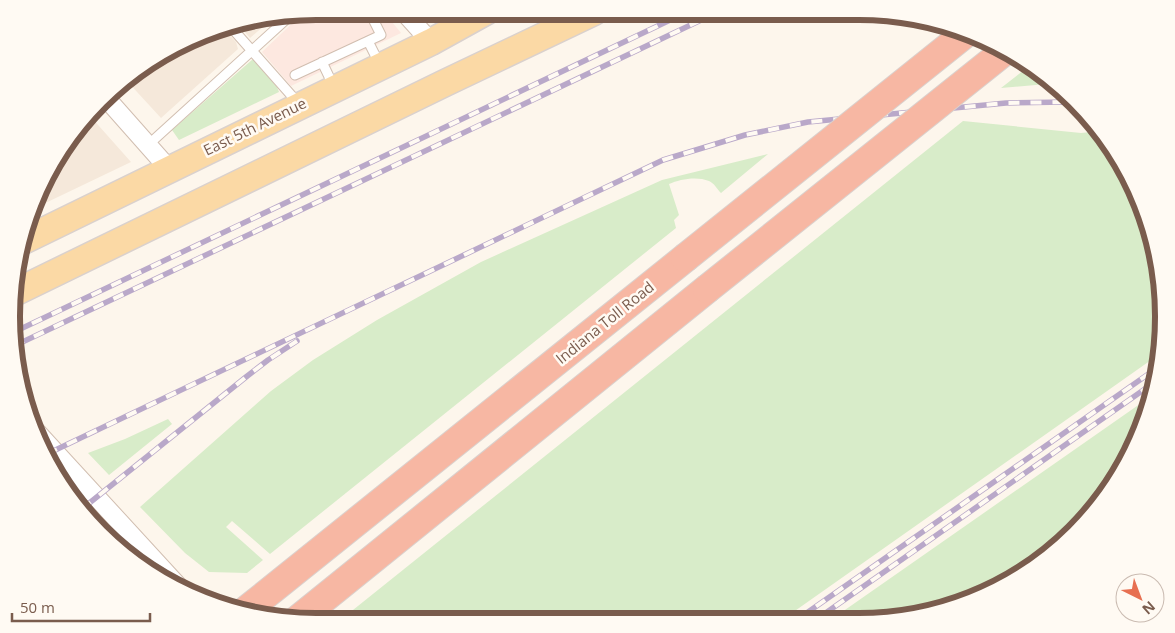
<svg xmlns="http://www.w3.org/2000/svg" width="1175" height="633" font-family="'Open Sans',sans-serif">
  <rect width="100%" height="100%" fill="#fdf6ec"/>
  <path fill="#f5e8da" d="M272 19 250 38 238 24Z
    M222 27 236 42 238 49 161 118 126 80 130 75 218 28Z
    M91 117 131 162 35 208 63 147Z"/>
  <path fill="#fde8e0" d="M316 11H383L401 33 291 86 262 52 303 13Z"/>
  <path fill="#d8ecc9" d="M253 59 277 87 279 92 179 140 172 130Z
    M1028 67 1047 84 1001 88Z
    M963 121 1081 133 1101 131 1153 237 1161 353 782 620 344 621 343 618Z
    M768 154 721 193C717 189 714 183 709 181 697 176 680 179 669 184L679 215 674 220 676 228 270 554 232 521 226 527 263 560 247 573 209 572 185 553 140 507 271 391 313 360 377 320 481 262 662 180Z
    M1147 399 1123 469 1088 518 1028 570 957 605 898 619H832Z
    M168 419 172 424 109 475 88 453 125 439Z
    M60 469 83 492 75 498 57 470Z"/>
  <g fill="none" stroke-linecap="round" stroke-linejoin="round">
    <g stroke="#d1beb0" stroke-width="11">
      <path id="service" d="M230 26 299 104
        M368 41 380 65
        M322 62 334 87
        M295 75 381 35 369 11
        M148 145 291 15"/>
    </g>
    <g stroke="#d1beb0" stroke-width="20">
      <path id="minor" d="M403 11 431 42
        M107 99 169 169
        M34 429 180 588"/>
    </g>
    <g stroke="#dad1cd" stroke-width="29">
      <path id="primary" d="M21 242 431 42 487 11
        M16 292 447 82 594 12"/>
    </g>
    <g stroke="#dad1cd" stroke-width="30">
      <path id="motorway" d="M244 612 685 258
        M296 621 707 289"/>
    </g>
    <use href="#service" stroke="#fff" stroke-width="9"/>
    <use href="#minor" stroke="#fff" stroke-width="18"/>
    <use href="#primary" stroke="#fbd9a5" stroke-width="26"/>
    <use href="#motorway" stroke="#f7b7a3" stroke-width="28"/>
    <g stroke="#b9a8c9" stroke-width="5.5">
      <path id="rail" d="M12 333 687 12
        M14 346 718 12
        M47 454 663 160 745 135 808 122 1006 103 1068 102
        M82 509 246 377 268 360 297 341
        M798 619 1157 368
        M817 619 1152 384"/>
    </g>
    <use href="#rail" stroke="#fffaf3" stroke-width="4" stroke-dasharray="11" stroke-linecap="butt"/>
    <g stroke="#dad1cd" stroke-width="30" stroke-linecap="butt">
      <path id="motorway-bridge" d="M685 258 966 33
        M707 289 1006 50"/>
    </g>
    <use href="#motorway-bridge" stroke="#f7b7a3" stroke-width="28"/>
  </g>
  <g text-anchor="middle" stroke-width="5" stroke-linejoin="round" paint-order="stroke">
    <g font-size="15" fill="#7a5c4d" stroke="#fffaf3">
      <text transform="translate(255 127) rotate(-26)" y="5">East 5th Avenue</text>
      <text transform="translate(605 323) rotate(-39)" y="5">Indiana Toll Road</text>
    </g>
  </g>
  <path d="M0 0H1175V633H0ZM316 20H859A296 296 0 0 1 1155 316V317A296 296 0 0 1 859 613H316A296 296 0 0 1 20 317V316A296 296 0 0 1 316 20Z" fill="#fffaf3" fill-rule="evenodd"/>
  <path fill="none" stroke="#7a5c4d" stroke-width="6" d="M316 20H859A296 296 0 0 1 1155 316V317A296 296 0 0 1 859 613H316A296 296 0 0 1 20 317V316A296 296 0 0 1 316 20Z"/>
  <g transform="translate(1140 598) rotate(138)"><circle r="24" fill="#fffaf3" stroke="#cabbb1"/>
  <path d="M0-4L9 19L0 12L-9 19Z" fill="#e76f51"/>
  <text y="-8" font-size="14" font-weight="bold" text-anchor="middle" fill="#7a5c4d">N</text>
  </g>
  <path d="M12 613v8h138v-8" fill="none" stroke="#7a5c4d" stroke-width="2.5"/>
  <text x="20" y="613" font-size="15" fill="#7a5c4d" stroke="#fffaf3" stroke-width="4" paint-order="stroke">50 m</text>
</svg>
